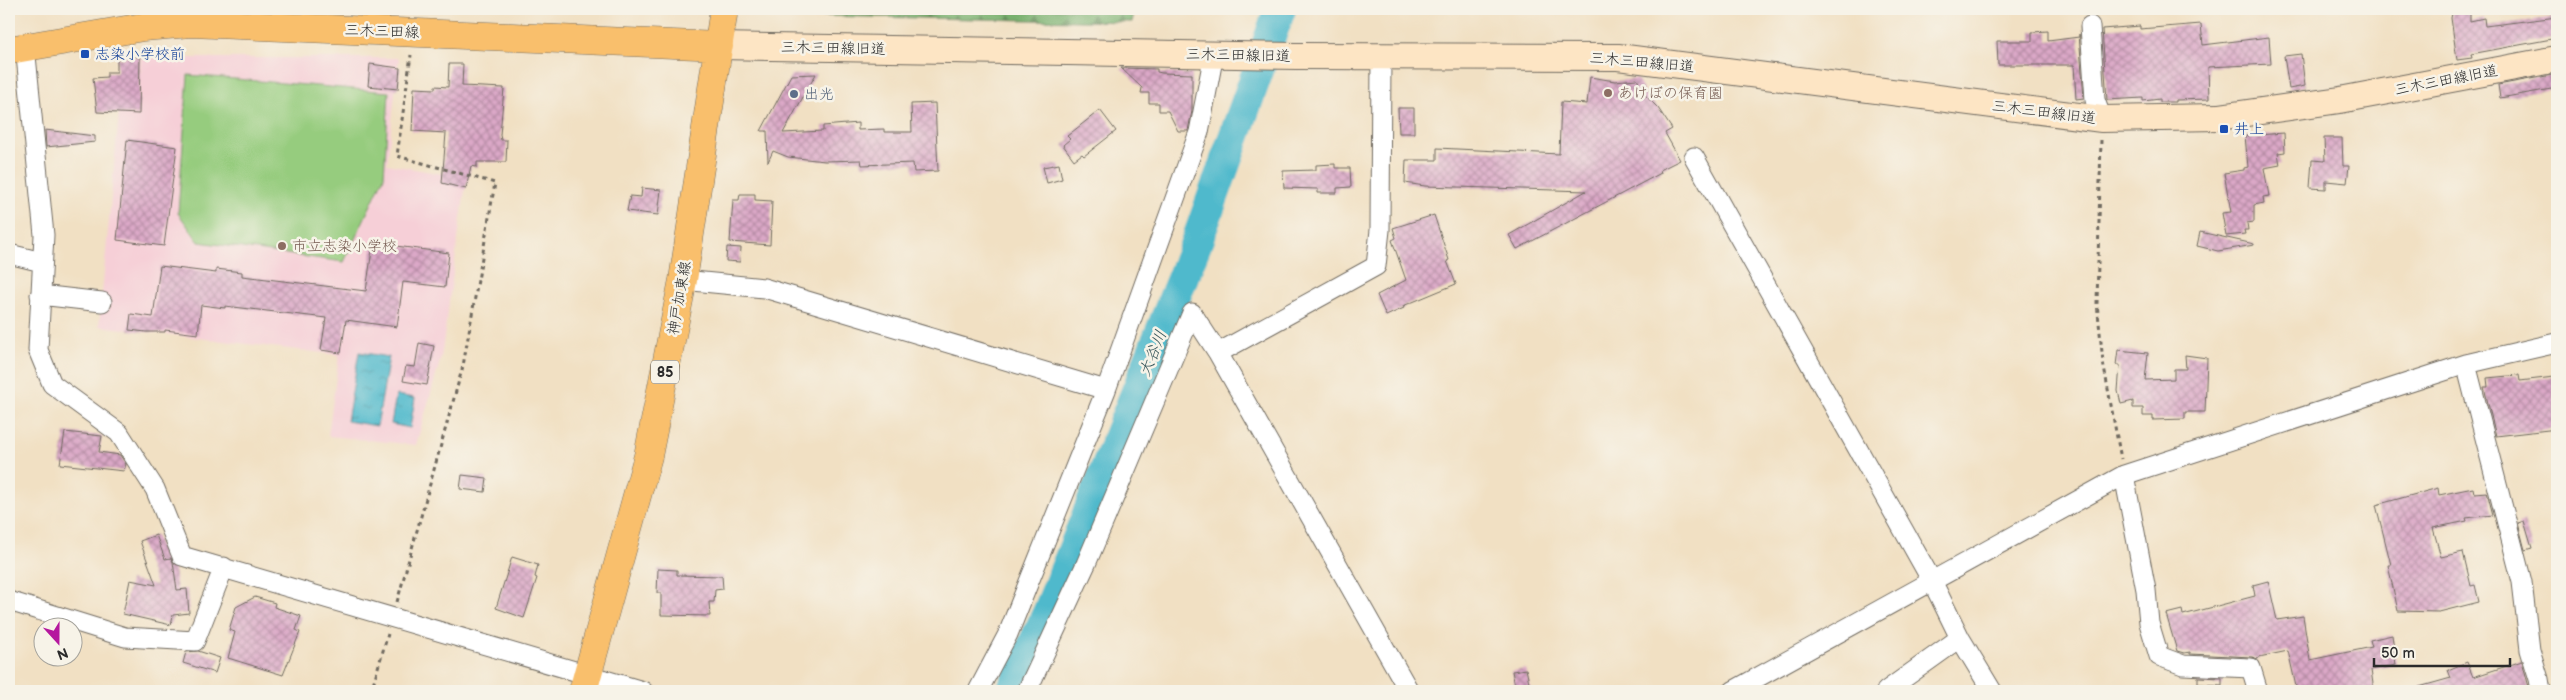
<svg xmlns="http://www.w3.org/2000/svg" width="2566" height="700" font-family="'Balsamiq Sans','Klee One',sans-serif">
  <defs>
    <pattern id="forest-firs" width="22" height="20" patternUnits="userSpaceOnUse" patternTransform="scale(1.25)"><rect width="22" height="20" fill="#78b06d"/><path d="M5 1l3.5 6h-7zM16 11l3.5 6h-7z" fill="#638f5a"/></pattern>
    <pattern id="water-ripples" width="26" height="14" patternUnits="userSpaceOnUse" patternTransform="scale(1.25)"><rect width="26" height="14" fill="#4fb9cc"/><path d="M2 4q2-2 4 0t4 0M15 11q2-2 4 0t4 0" fill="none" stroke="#4297a6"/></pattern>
    <pattern id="building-cross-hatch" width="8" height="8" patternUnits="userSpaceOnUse" patternTransform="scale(1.25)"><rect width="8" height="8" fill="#dba8c7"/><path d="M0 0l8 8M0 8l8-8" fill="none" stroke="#b289a2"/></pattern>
  </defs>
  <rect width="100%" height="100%" fill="#f7f3e8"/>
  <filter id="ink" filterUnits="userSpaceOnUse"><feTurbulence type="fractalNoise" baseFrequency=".02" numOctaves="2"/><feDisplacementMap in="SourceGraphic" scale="10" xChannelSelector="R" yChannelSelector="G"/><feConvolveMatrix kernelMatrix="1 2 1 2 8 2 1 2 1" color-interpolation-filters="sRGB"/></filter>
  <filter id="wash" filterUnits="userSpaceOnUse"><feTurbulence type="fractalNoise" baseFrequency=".0096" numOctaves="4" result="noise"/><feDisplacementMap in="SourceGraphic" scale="20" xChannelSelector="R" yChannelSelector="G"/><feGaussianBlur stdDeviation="1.12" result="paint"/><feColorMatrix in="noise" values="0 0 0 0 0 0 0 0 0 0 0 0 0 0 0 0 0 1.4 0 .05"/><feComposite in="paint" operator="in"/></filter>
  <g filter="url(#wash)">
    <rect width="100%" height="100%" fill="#f1e0c3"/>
    <path fill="#f6cfd7" d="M141 58H399L387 164 464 178 465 190 441 358 416 445 328 436 339 355 99 326 119 113 139 115Z"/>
    <path fill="url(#forest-firs)" stroke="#526e4c" d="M734 9H1135L1132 22 816 16Z"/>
    <path fill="#96cc7e" stroke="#607c54" d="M188 75 389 92 384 177 344 262 199 242 178 213Z"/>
    <path fill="url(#water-ripples)" stroke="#3d727c" d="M359 352 389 357 377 426 347 421Z
      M396 395 415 398 410 428 391 424Z"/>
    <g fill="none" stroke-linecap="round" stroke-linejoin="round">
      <path stroke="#4fb9cc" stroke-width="32" d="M1012 691 1049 611 1196 244 1280 9"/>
    </g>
    <g id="blocks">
      <path fill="url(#building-cross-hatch)" d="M2453 9H2470V21L2484 18 2485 26 2557 17V38L2471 54 2472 58 2457 60 2451 18Z
        M2201 24 2203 45 2269 37 2271 64 2208 67 2209 99 2176 100V102H2160V99L2143 101V98L2107 100 2102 29 2140 26V29Z
        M2048 31V41L2079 37V34L2084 98 2076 99 2074 65H1998L1997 41H2032V32Z
        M2301 54 2305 86 2289 89 2284 56Z
        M125 56 140 57 139 114 97 112 93 78 107 77V72H117V58H125Z
        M370 64 400 68 398 89 368 86Z
        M449 64H463L462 86 504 88 500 135 501 140H507L506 162H477V167L471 166 466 189 442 183 446 133 412 131 414 88 435 89V86L448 87Z
        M1121 68 1157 69V72L1162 73 1192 74V111L1188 131H1178L1168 111H1159V103H1149V93H1141L1142 88Z
        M816 74 783 133 823 131V126L858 123V130L884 129V132H912L911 104 935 103 938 171 914 172 913 163 862 165 861 160 825 161 788 157 773 151 768 162 767 131H761L791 75Z
        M2557 74V88L2500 98 2498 85Z
        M1590 77 1615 81 1637 79 1646 96 1658 108 1672 129 1665 133 1680 160 1660 170 1661 173 1517 249 1509 235 1586 191 1425 186 1405 183 1406 160H1437V148L1559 154 1561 102 1587 104Z
        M1398 108H1414V133H1399Z
        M1100 110 1116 131 1084 156 1082 154 1074 160 1063 145 1070 139 1067 136Z
        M45 130 95 136V142L46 147Z
        M2284 133 2285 152 2278 153 2280 165 2264 168 2269 196 2263 197 2264 203 2254 205V222L2247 223 2248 230H2244L2245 234 2226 236 2222 213 2231 212 2224 173 2244 170V168L2248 167 2245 136Z
        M2324 138H2342L2343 166H2349L2347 183 2326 181V189L2310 188 2312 160 2325 161Z
        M127 140 177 147 164 246 117 240Z
        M1059 164 1062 179 1047 183 1043 167Z
        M1335 164V168H1350L1351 187 1337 188V193H1318V189L1284 188 1283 171 1316 170V165Z
        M642 188 661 190 658 215 627 211 630 196 641 197Z
        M740 194H755V200L772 201 770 245 730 242 733 200H739Z
        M1434 215 1449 260 1447 261 1456 284 1403 306 1404 308 1386 316 1377 295 1406 280 1392 240 1396 238 1393 228Z
        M2200 232 2254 244V245L2218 251 2197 246Z
        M373 243 449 253 445 287 403 282 397 327 346 320 341 353 321 350 326 318 225 306V308L201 305 198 334 165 330V332H146L129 330 131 314 153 317 160 266 216 273V269L242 272V276L366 291Z
        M727 247 741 248 740 262 726 261Z
        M419 343 434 346 427 385 403 381 406 366 415 367Z
        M2118 350 2148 353 2145 380 2174 379V369H2186L2185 355 2207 358 2205 412H2185V419L2153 420V416H2143V408H2133V401L2121 404 2118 391 2120 365H2116Z
        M2519 375 2520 381 2554 377 2557 429 2496 436 2484 387H2488L2487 378Z
        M65 432 102 436 99 452 120 455 126 464 124 471 60 464Z
        M462 475 487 478 485 492 460 489Z
        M2438 488 2439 495 2473 488 2474 493 2487 492 2493 515 2466 518 2467 521 2433 528 2441 557 2463 552 2471 586 2475 585 2479 602 2439 612 2398 611 2388 565H2391L2376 505Z
        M2524 521 2532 548 2525 550 2518 523Z
        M156 535 165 559 171 558 173 562 177 590 187 589 189 613 173 615 171 625 123 614 130 580 156 585 140 541Z
        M512 557 538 565 535 577 537 578 524 618 496 608Z
        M658 569 677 570V575L722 576 723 589 715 590 714 602H709L710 616 661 615V593H657Z
        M2268 581 2277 620 2303 616 2310 660 2372 647 2370 640 2392 635 2396 665 2371 670 2374 691H2297L2288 651 2259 657 2258 659 2252 657 2190 654V652L2184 653 2177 651 2166 614 2182 610 2183 615 2255 596 2253 585Z
        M255 597 275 603 274 607 301 616 296 630 300 632 283 675 228 658 235 632 229 630 236 607Z
        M198 651 220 658 215 673 183 663 186 652Z
        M2522 661 2530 691H2419V687L2451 678 2448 670 2467 662 2473 677Z
        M1526 669 1531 691H1516L1512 671Z
        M2198 677 2222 678V685L2198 684Z"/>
    </g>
  </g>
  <g filter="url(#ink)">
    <use href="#blocks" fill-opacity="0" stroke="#706a60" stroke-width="1"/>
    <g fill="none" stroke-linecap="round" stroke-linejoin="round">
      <g stroke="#706a60" stroke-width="21">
        <path id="street" d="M2090 26 2095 100 2102 119
          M25 46 44 235 38 350 52 384 119 433 155 489 182 556 643 691
          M1381 55 1380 230 1376 266 1218 353 1409 691
          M1694 157 1932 581 1960 638 1992 691
          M9 254 42 262
          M683 280 764 288 1106 390 1008 634 978 691
          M40 295 102 302
          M2466 364 2522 582 2530 650 2539 679 2541 691
          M1106 390 1199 132 1214 54
          M2124 475 2146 590 2149 623 2159 656 2183 665 2251 668 2258 691
          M9 601 125 637 195 641 224 567
          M1027 691 1086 564 1192 313 1218 353
          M1733 691 2124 475 2466 364 2557 343
          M1886 691 1960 638"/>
      </g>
      <g stroke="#706a60" stroke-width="28">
        <path id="secondary" d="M719 46 1296 56 1618 57 2102 119 2219 117 2340 100 2557 59"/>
      </g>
      <g stroke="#706a60" stroke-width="29">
        <path id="primary" d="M9 50 143 27 191 23 719 46
          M583 691 648 456 683 280 724 9"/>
      </g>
      <path stroke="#706a60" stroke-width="3" stroke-dasharray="4 4" stroke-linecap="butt" d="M2101 140 2097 303 2103 362 2121 459
        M397 602 463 366 495 183 397 156 411 55
        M371 691 388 634"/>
      <use href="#street" stroke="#fff" stroke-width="19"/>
      <use href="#secondary" stroke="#fde5c4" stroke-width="26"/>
      <use href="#primary" stroke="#f9bf6c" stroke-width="28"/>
    </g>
  </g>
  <g fill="#1a4fb4" stroke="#f7f3e8" stroke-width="2">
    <rect x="80" y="49" width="10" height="10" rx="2.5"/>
    <rect x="2219" y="124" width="10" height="10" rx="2.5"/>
  </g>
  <g fill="#8d6e63" stroke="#f7f3e8" stroke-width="2">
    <circle cx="1608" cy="93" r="5"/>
    <circle cx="282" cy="246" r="5"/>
  </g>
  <circle fill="#5c6f8a" stroke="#f7f3e8" stroke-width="2" cx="794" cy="94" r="5"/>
  <g text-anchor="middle" stroke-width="5" stroke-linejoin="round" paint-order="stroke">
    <rect fill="#f7f3e8" stroke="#686764" stroke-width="1" x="651" y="360.5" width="28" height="23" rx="4"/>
    <g font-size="14" font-weight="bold" fill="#2b2b2b">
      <text x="665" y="377">85</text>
    </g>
    <g font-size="15" fill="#2b2b2b" stroke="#f7f3e8">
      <text transform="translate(382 31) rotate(2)" y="5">三木三田線</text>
      <text transform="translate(833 48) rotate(1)" y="5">三木三田線旧道</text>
      <text transform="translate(1238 55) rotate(1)" y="5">三木三田線旧道</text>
      <text transform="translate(1642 62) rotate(5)" y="5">三木三田線旧道</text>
      <text transform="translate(2446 80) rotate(-11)" y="5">三木三田線旧道</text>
      <text transform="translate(2044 112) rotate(7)" y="5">三木三田線旧道</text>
      <text transform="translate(679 298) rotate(-80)" y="5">神戸加東線</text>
    </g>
    <g font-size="15" fill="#164399" stroke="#f7f3e8" text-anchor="start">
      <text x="95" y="59">志染小学校前</text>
      <text x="2234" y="134">井上</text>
    </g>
    <g font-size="15" fill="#785e54" stroke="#f7f3e8" text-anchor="start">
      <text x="1618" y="98">あけぼの保育園</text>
      <text x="292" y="251">市立志染小学校</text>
    </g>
    <g font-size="15" fill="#4e5e75" stroke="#f7f3e8" text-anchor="start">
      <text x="804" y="99">出光</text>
    </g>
    <g font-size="16" font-style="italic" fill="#36565b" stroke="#f7f3e8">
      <text transform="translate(1152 353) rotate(-68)" y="6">大谷川</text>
    </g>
  </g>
  <rect width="2566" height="700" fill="none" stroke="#f7f3e8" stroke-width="30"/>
  <g transform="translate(58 642) rotate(159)"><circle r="24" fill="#f7f3e8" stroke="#a5a39c"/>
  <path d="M0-4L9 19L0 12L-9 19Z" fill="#b5179e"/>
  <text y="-8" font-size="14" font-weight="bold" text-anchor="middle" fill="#2b2b2b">N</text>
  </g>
  <path d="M2374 658v8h136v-8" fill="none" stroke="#2b2b2b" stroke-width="2.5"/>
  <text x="2381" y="658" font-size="15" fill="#2b2b2b" stroke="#f7f3e8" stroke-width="4" paint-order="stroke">50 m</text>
</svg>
